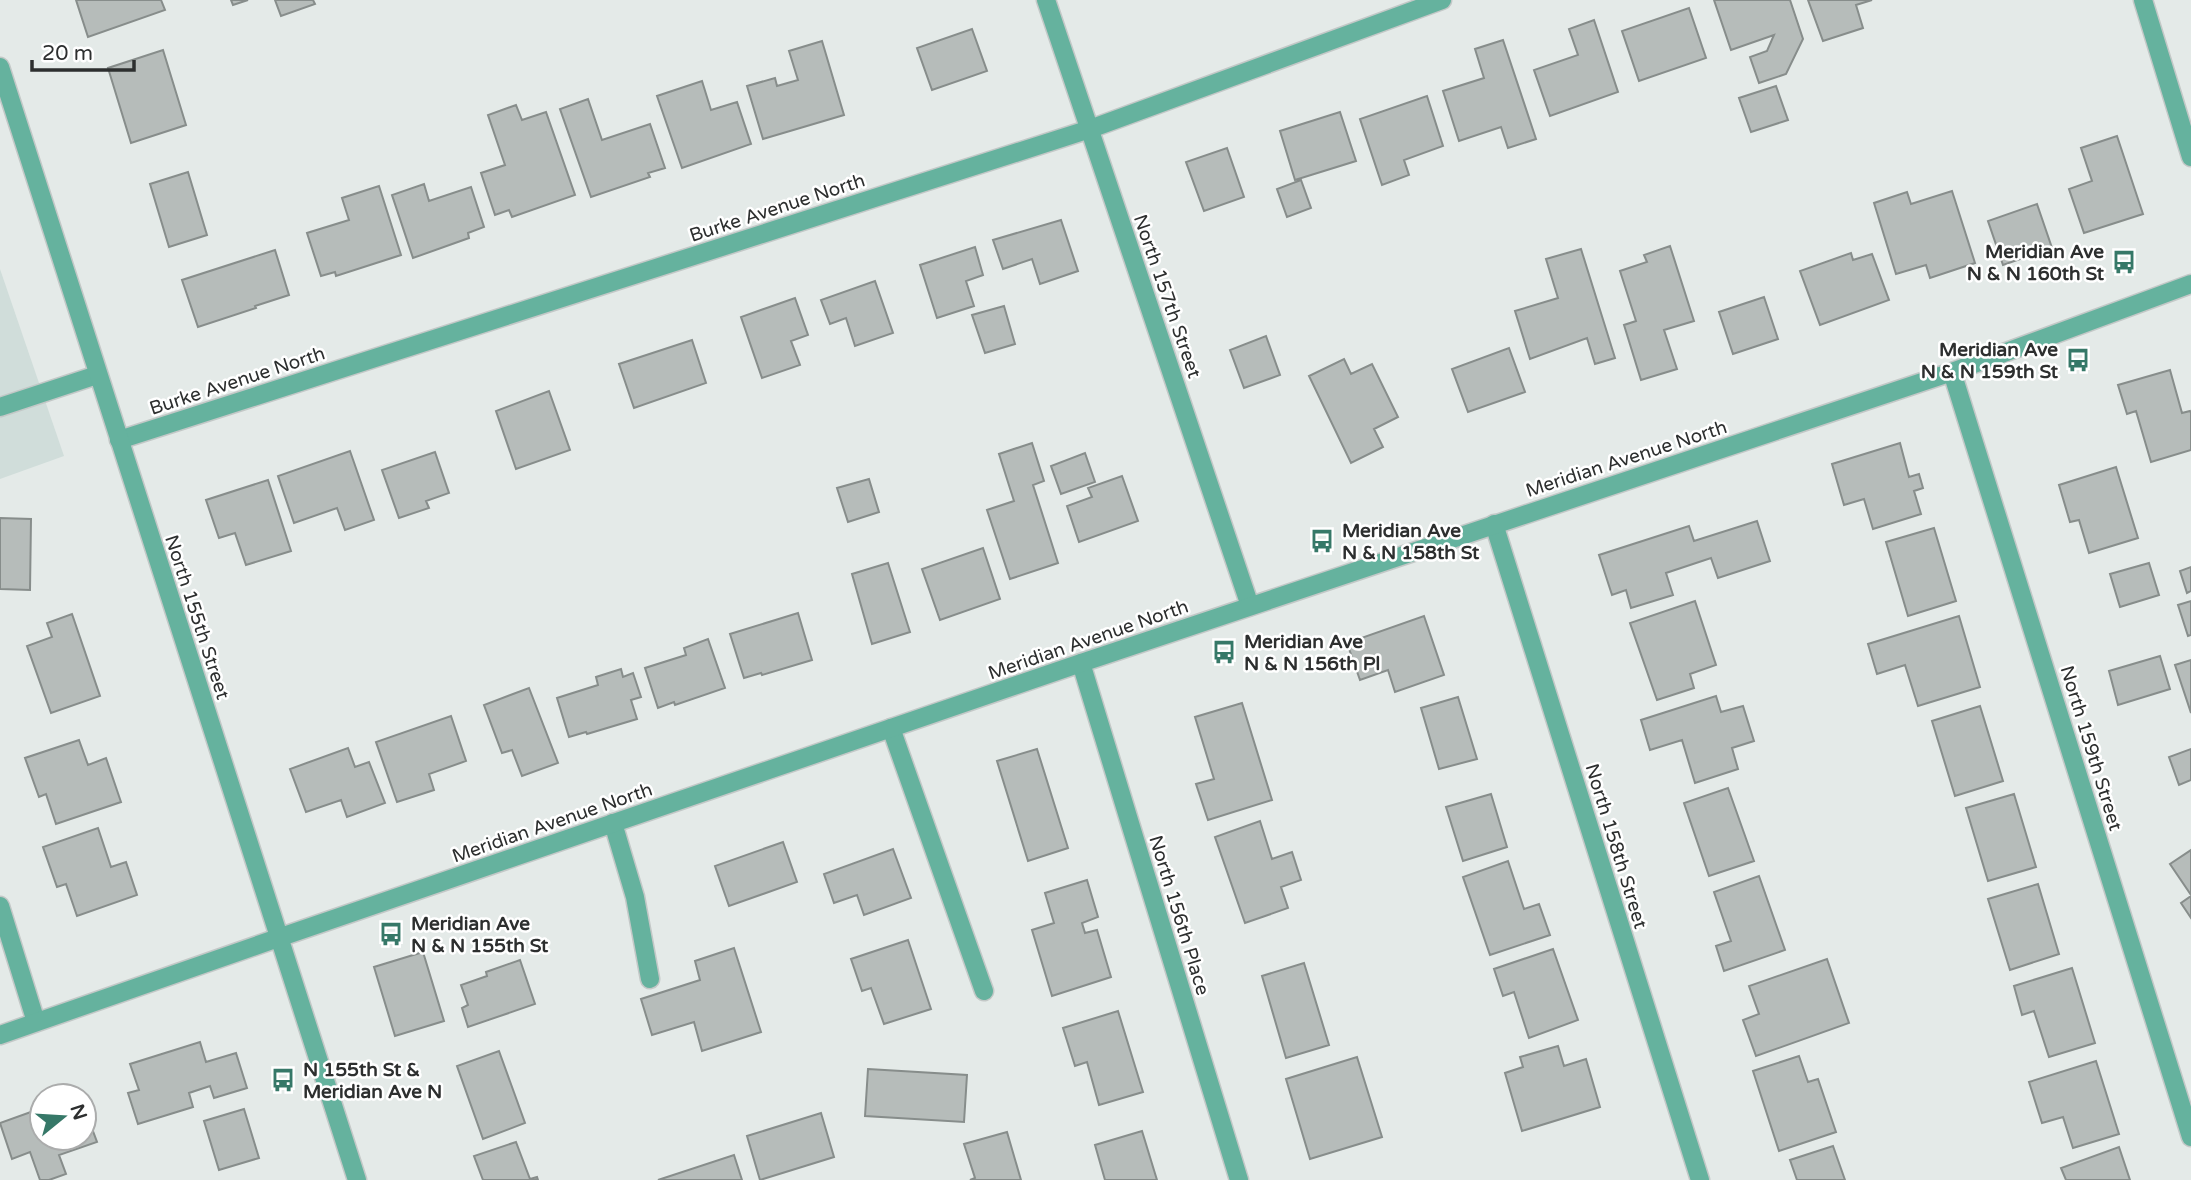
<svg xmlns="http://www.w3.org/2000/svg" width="2191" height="1180" font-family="'Varela Round',sans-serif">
  <rect width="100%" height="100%" fill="#e4eae8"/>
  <path fill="#d0ddda" d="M0 269 64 456 0 479Z"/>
  <path fill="#b6bcba" stroke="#878d8b" stroke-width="2" d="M76 0H161L165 10 88 37Z
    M231 0H248L233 5Z
    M275 0H313L315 4 281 16Z
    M1714 0H1790L1803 39 1786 74 1759 83 1750 57 1767 51 1774 35 1731 50Z
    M1808 0H1872L1856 5 1863 28 1823 41Z
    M1689 8 1706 58 1639 81 1622 31Z
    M1594 20 1618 92 1550 116 1534 70 1578 55 1569 29Z
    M972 29 987 71 932 90 917 48Z
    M1503 40 1536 139 1508 148 1501 127 1459 141 1443 91 1484 78 1475 49Z
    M822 41 844 115 763 139 747 86 775 78 777 86 798 80 789 51Z
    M163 50 186 125 131 143 108 68Z
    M702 81 711 110 737 102 751 144 682 168 657 96Z
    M1776 86 1788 120 1751 132 1739 98Z
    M1427 96 1443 146 1404 160 1409 175 1382 185 1360 119Z
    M588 99 602 140 650 124 665 168 648 173 650 177 591 197 560 109Z
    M516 105 522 120 546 112 575 195 512 217 509 210 495 215 481 173 505 165 488 115Z
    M1340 112 1356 161 1295 180 1280 131Z
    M2117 136 2143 214 2084 233 2069 189 2092 181 2081 148Z
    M1227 148 1244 197 1204 211 1186 162Z
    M188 172 207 235 169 247 150 184Z
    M1301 180 1311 208 1287 217 1277 189Z
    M424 184 429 201 471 187 484 227 468 233 469 238 413 258 392 195Z
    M379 186 401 255 336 276 335 272 321 276 307 233 349 220 342 198Z
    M1952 191 1975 263 1930 278 1926 265 1896 274 1874 203 1907 192 1911 204Z
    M2037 204 2052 248 2003 265 1988 221Z
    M1061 220 1078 271 1040 284 1032 259 1003 269 993 240Z
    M1670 246 1694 321 1664 330 1677 369 1641 380 1624 325 1636 321 1620 271 1647 262 1644 255Z
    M975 247 983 275 966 281 974 306 937 318 920 265Z
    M1581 249 1615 358 1595 364 1587 338 1530 359 1515 311 1558 298 1546 259Z
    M275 250 289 295 255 306 256 308 198 327 182 280Z
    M1851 253 1853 260 1872 254 1889 300 1820 325 1800 271Z
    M875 281 893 333 855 346 846 318 830 324 821 300Z
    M1764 297 1778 339 1733 354 1719 312Z
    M795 298 808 335 791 341 800 365 762 378 741 317Z
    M1004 306 1015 344 985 353 972 315Z
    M1266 336 1280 375 1244 388 1230 350Z
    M692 340 706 383 634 408 619 364Z
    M1509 348 1525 392 1468 412 1452 369Z
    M1344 359 1351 374 1372 364 1398 417 1374 429 1383 447 1351 463 1309 376Z
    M2170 370 2182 413 2190 411 2191 413V450L2151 462 2136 411 2127 414 2118 385Z
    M549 391 570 450 516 469 496 411Z
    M1032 443 1044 481 1033 485 1058 563 1010 579 987 510 1014 501 999 454Z
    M1900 443 1909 477 1919 474 1923 488 1914 491 1921 514 1873 529 1864 499 1844 505 1832 464Z
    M350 451 374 520 345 530 337 508 294 523 278 476Z
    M435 452 449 493 426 501 429 508 399 518 382 470Z
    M1085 453 1095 482 1061 494 1051 466Z
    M2116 467 2138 538 2089 553 2079 520 2070 522 2059 485Z
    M1122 476 1138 521 1079 542 1067 506 1092 497 1088 488Z
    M869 479 879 512 848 522 837 488Z
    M268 480 291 551 246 565 235 533 219 538 206 500Z
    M0 518 31 519 30 590 0 589Z
    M1757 521 1770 561 1718 578 1711 558 1666 573 1673 595 1631 608 1626 590 1612 595 1599 555 1689 526 1694 541Z
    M1934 528 1956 601 1908 616 1886 542Z
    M983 548 1000 599 940 620 922 569Z
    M888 563 910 632 872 644 852 574Z
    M2149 563 2159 595 2120 607 2110 574Z
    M2191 567V591L2187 593 2180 571Z
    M1695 601 1716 665 1690 674 1694 688 1657 700 1630 623Z
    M2191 601V635L2188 636 2178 605Z
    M798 613 812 660 762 675 761 673 744 678 730 634Z
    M72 614 100 696 51 713 27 646 52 637 47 623Z
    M1424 616 1444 675 1395 692 1388 670 1360 680 1347 643Z
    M1959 616 1980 687 1918 706 1905 665 1877 674 1868 644Z
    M708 639 725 688 675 705 674 702 658 708 645 668 686 655 684 648Z
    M2160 656 2170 689 2118 705 2109 671Z
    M2191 660V713L2175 665Z
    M621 669 623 677 633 673 641 697 631 700 637 719 587 734 586 732 569 737 557 698 598 685 596 677Z
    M529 688 558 763 522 776 512 750 502 753 484 705Z
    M1716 696 1721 712 1743 706 1754 741 1732 748 1738 769 1695 783 1682 740 1650 750 1641 720Z
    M1458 697 1477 759 1439 769 1421 708Z
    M1242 703 1272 800 1208 820 1196 784 1214 779 1195 717Z
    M1980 706 2003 781 1955 796 1932 721Z
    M451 716 466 761 429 774 434 790 397 802 376 742Z
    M79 740 88 765 106 758 121 802 56 824 46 794 39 797 25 758Z
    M348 748 355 767 369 762 385 803 347 817 341 800 306 812 290 769Z
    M1037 749 1068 848 1028 861 997 761Z
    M2191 749V780L2179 785 2169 757Z
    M1728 788 1754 861 1709 876 1684 803Z
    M1491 794 1507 847 1463 861 1446 807Z
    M2014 794 2036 867 1988 881 1966 808Z
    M1260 821 1272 859 1292 852 1301 880 1281 887 1288 908 1245 923 1215 837Z
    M98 828 111 867 126 862 137 895 77 916 66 884 57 887 43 847Z
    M783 842 797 882 729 906 715 866Z
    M893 849 911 898 864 915 857 895 834 903 824 874Z
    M2191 850V895L2170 864Z
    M1508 861 1524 909 1539 904 1550 935 1490 955 1463 877Z
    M1759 876 1785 950 1724 971 1716 946 1731 941 1714 892Z
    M1087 880 1098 917 1082 923 1085 933 1097 930 1111 977 1052 996 1032 930 1054 923 1045 893Z
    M2038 884 2059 954 2010 970 1988 899Z
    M2191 896V918L2181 903Z
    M908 940 931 1009 884 1024 871 988 862 991 851 959Z
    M734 948 761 1032 702 1051 694 1022 652 1035 641 999 700 980 695 961Z
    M1553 949 1578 1020 1529 1038 1514 992 1503 996 1494 969Z
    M423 952 444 1021 395 1036 374 967Z
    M1827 959 1849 1023 1756 1056 1743 1020 1759 1014 1749 986Z
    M520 960 535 1004 468 1027 462 1008 468 1005 461 985 487 976 486 972Z
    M1304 963 1329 1045 1286 1058 1262 976Z
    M2072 968 2095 1043 2049 1057 2034 1011 2022 1015 2014 986Z
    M1118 1011 1143 1092 1099 1105 1087 1062 1075 1066 1063 1028Z
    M200 1042 206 1062 236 1053 247 1088 214 1098 210 1086 189 1093 193 1107 138 1124 128 1093 139 1090 130 1064Z
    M1558 1046 1564 1066 1586 1059 1600 1107 1522 1131 1505 1073 1523 1067 1520 1057Z
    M499 1051 525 1123 483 1139 457 1066Z
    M1799 1056 1808 1082 1818 1079 1836 1132 1779 1151 1753 1071Z
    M1357 1057 1382 1137 1310 1159 1286 1079Z
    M2096 1061 2119 1134 2073 1148 2063 1117 2042 1123 2029 1082Z
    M868 1069 967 1075 964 1122 865 1116Z
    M84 1107 97 1142 59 1155 66 1174 49 1180H40L30 1152 12 1159 0 1123 42 1108V1138H84Z
    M244 1109 259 1158 219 1170 204 1121Z
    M821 1113 834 1157 760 1180 747 1136Z
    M1142 1131 1157 1180H1105L1095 1145Z
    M1007 1132 1021 1180H970L975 1178 964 1144Z
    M516 1142 530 1179 537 1177 538 1180H483L474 1156Z
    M1833 1146 1845 1180H1797L1790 1160Z
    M2119 1147 2130 1180H2066L2061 1168Z
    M734 1155 742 1180H658Z"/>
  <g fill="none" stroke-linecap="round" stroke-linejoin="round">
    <g stroke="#c3c8c7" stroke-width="21">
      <path id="service" d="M0 407 97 375
        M891 728 984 991
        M613 823 635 897 650 979"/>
    </g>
    <g stroke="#c3c8c7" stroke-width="21">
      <path id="minor" d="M1046 0 1250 606
        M2143 0 2191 157
        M1952 372 2191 1137
        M119 440 1090 129 1442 0
        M1494 524 1700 1180
        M1081 663 1239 1180
        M0 906 36 1022"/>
    </g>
    <g stroke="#c3c8c7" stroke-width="21">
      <path id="tertiary" d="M0 67 357 1180
        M0 1035 278 938 1081 663 1952 372 2191 284"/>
    </g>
    <use href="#service" stroke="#65b29e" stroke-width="18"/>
    <use href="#minor" stroke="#65b29e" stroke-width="18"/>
    <use href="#tertiary" stroke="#65b29e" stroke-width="18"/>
  </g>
  <defs>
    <g id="bus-bare" transform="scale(1.89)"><path d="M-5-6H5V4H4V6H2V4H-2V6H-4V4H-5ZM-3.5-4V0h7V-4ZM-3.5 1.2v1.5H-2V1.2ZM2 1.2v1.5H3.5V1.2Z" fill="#367868" stroke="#fff" stroke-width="2.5" paint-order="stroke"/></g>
  </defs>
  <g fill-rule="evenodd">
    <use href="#bus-bare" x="2124" y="262"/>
    <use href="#bus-bare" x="2078" y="360"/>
    <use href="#bus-bare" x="1322" y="541"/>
    <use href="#bus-bare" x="1224" y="652"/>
    <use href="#bus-bare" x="391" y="934"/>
    <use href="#bus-bare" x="283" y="1080"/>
  </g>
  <g text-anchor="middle" stroke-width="5" stroke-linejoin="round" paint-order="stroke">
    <g font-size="19" fill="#2d2f2f" stroke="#fff">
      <text transform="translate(777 207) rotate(-18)" y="7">Burke Avenue North</text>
      <text transform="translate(1168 296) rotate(71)" y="7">North 157th Street</text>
      <text transform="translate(237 380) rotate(-18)" y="7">Burke Avenue North</text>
      <text transform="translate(1626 458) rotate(-18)" y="7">Meridian Avenue North</text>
      <text transform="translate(198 617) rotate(72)" y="7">North 155th Street</text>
      <text transform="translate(1088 639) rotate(-19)" y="7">Meridian Avenue North</text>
      <text transform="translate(2092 748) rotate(73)" y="7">North 159th Street</text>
      <text transform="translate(552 822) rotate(-19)" y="7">Meridian Avenue North</text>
      <text transform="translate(1617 846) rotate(73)" y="7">North 158th Street</text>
      <text transform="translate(1180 915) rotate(73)" y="7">North 156th Place</text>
    </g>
    <g font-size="19" font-weight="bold" fill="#2d2f2f" stroke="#fff" text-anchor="start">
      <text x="2104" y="258" text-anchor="end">Meridian Ave<tspan x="2104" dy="22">N &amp; N 160th St</tspan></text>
      <text x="2058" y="356" text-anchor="end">Meridian Ave<tspan x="2058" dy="22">N &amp; N 159th St</tspan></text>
      <text x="1342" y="537">Meridian Ave<tspan x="1342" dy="22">N &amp; N 158th St</tspan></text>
      <text x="1244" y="648">Meridian Ave<tspan x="1244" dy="22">N &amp; N 156th Pl</tspan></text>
      <text x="411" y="930">Meridian Ave<tspan x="411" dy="22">N &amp; N 155th St</tspan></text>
      <text x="303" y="1076">N 155th St &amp;<tspan x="303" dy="22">Meridian Ave N</tspan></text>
    </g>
  </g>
  <g transform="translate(63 1117) rotate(72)"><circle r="33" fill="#ffffff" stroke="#abacac" stroke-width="2"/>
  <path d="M0-5L12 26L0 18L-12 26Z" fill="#367868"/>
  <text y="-10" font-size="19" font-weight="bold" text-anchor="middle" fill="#2d2f2f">N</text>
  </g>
  <path d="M32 60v10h102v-10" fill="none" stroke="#2d2f2f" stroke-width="3.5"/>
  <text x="42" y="60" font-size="21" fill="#2d2f2f" stroke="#ffffff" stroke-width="5" paint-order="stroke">20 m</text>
</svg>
